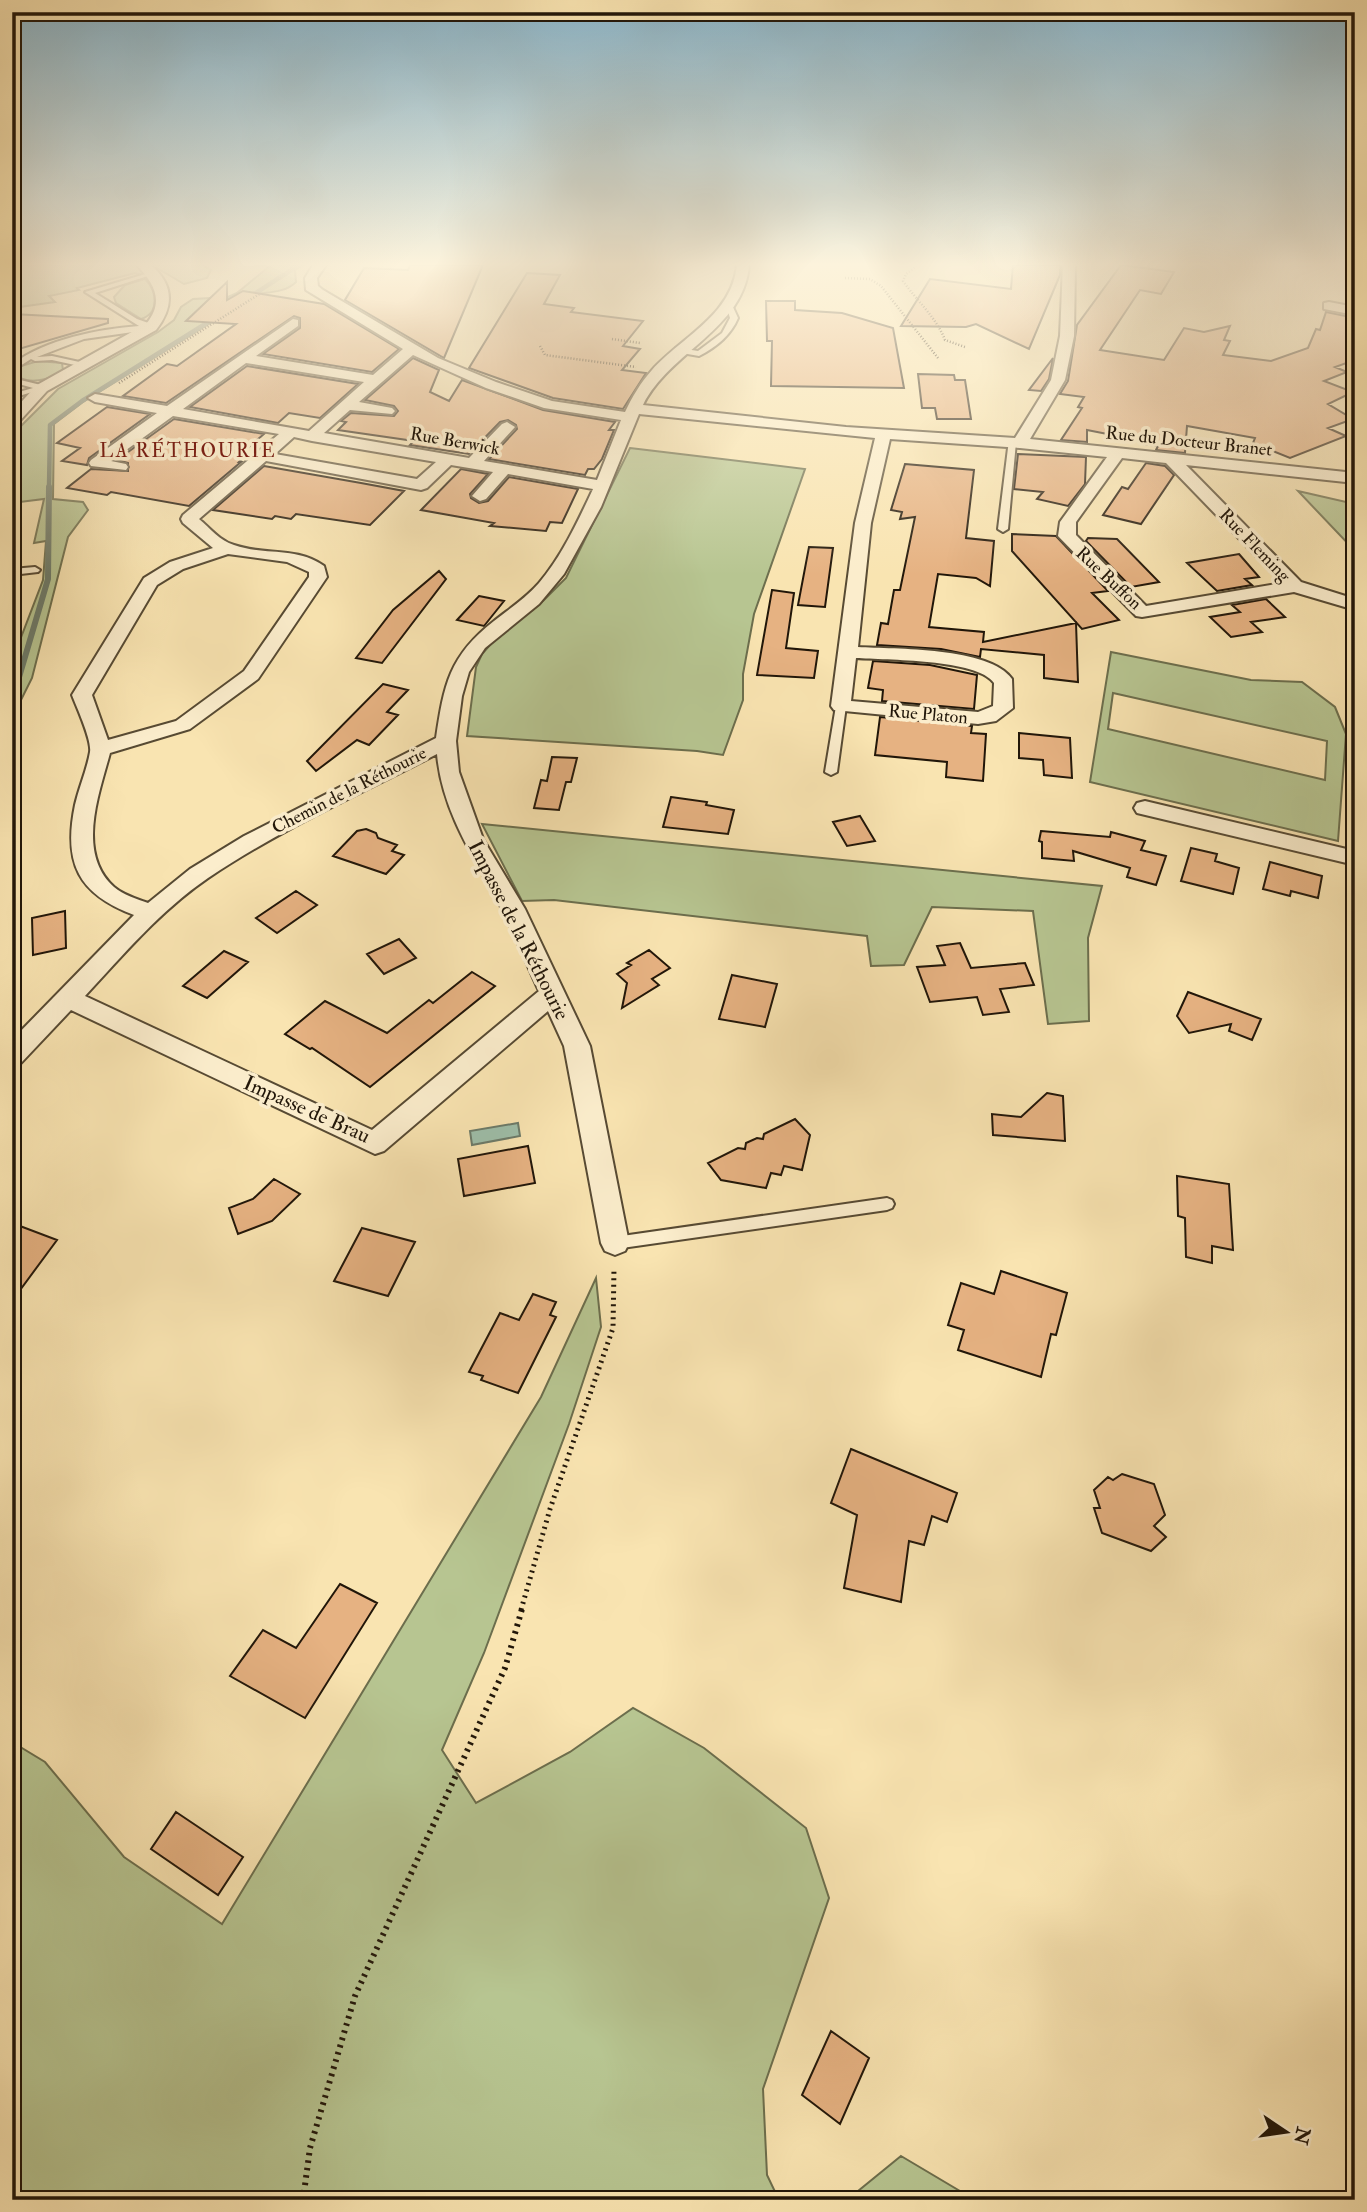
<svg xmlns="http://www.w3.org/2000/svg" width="1367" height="2212" font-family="'IM FELL Double Pica',serif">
  <rect width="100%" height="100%" fill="#f9e4b1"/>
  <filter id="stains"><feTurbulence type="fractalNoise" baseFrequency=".00286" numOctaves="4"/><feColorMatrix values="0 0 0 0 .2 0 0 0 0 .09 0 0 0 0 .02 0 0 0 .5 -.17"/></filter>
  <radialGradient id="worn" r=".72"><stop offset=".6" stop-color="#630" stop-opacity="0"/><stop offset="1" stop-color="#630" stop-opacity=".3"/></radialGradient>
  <path fill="#b7c591" stroke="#6c6e4d" stroke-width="2" fill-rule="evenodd" d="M12 265H202L211 270 207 278 184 284 157 268 140 275 135 273 77 288 79 290 49 296 55 302 12 308Z
    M271 265H303L295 270 296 282C286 292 271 292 257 294L83 402 54 424 53 499 83 502 88 510 68 537 32 678 12 718V661L43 580 46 541 34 543 44 499 20 502 12 497V435L58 389 158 332 174 320 181 307 193 299 228 297 237 293Z
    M145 279C157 291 160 313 141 319L116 303 114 297 125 285Z
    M38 361 62 363 63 370C51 380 27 386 15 374L21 366Z
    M630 448 805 469 754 614 743 674V700L723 755 697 751 467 736 476 667 482 654 497 637 540 604 566 578Z
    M1298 491 1355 504V551Z
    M1111 652 1251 680 1302 682 1335 707 1346 734 1338 841 1090 782ZM1113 693 1327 741 1325 780 1108 729Z
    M482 824 1102 886 1088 938 1089 1021 1048 1024 1033 911 932 907 904 965 871 966 867 936 554 900 522 901Z
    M596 1278 601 1327 569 1424 484 1653 442 1750 476 1803 570 1752 633 1708 704 1748 806 1828 829 1898 763 2089 767 2175 779 2200H12V1742L45 1762 124 1857 222 1924 541 1397Z
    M901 2156 975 2200H847Z"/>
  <path fill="#9ebfaa" stroke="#6c7b6a" stroke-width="2" d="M518 1123 520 1136 472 1145 470 1131Z"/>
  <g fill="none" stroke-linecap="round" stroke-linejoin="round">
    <path stroke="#6c7b6a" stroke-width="4.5" d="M248 298 299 265
      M49 489 50 425 82 401 218 316"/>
    <path stroke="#6c7b6a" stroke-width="6" d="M12 701 48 579 49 487"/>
  </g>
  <path fill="#e6b282" stroke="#211609" stroke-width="2" d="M410 265H483L444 358 345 300 364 268 408 270Z
    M1013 265H1060V275L1029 349 976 324 966 327 901 326 930 279 1011 289Z
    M1121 265 1174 272 1161 294 1140 290 1100 350 1164 360 1184 328 1204 332 1230 326 1224 340 1230 341 1223 355 1271 361 1308 348 1316 329 1320 330 1326 312 1355 318V360L1335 367 1347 372 1324 381 1353 392 1328 404 1353 419 1328 428 1346 436 1290 458 1253 443 1255 438 1187 426 1185 453 1156 450 1158 446 1142 444 1143 441 1087 430V442L1061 440 1082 408 1078 407 1084 397 1060 394 1068 381 1077 325Z
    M527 273 560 275 544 304 574 308 571 312 643 321 623 346 640 349 622 370 646 373 623 409 553 398 469 368Z
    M227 282V300L243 291 324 304 399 349 372 372 263 354 300 328V318L294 316 166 403 123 396 167 364 177 366 236 324 186 321Z
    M766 301H795V310L842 313 893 328 904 388 771 386 772 341H767Z
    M12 314 108 319V323L12 351Z
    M413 358 439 370 430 392 449 401 462 380 543 410 615 422 609 430H614L602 459 594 469H588L585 475 489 459 517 429 516 425 508 420 500 422 469 454 410 445 414 441 338 430 346 422 341 421 351 413 394 416 398 411 394 406 365 400Z
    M1053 358 1049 379 1041 391 1029 390Z
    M247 366 358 384 320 418 289 413 278 423 190 407Z
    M918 374 954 375 955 380H965L971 419H937L935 408H922Z
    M107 407 150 414 89 458 87 465 62 461 80 448 57 443Z
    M174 419 264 434 241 454H244L239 458 242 459 239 462H241L189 506 111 492 107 495 67 488 91 469 128 471V463L117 460Z
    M1018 454 1086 457 1085 484 1068 506 1037 499 1043 492 1014 489Z
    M1146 463 1165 466 1174 475 1141 524 1103 515 1122 487 1128 489Z
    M905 464 974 470 966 538 994 541 990 586 976 578 938 574 929 627 984 632 983 642 1076 623 1078 682 1044 678V655L981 649 980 657 941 649 877 645 881 623 888 624 894 590H900L915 517 900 519 902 512 891 510Z
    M264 466 361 483 404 491 370 525 296 514 291 519 275 516 272 519 213 510Z
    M461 469 488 474 470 494 471 498 479 503 488 501 509 477 578 489 562 523 550 522 546 531 490 526 494 523 421 510Z
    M1012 534 1056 536 1108 591 1092 593 1119 620 1082 629 1012 551Z
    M1088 538 1117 539 1159 582 1131 587 1086 541Z
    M809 547 833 548 825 607 798 605Z
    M1239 554 1259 577 1245 579 1252 585 1217 591 1187 563Z
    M439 571 446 579 382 663 356 658 393 610Z
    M772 590 794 593 786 648 818 651 814 678 757 675Z
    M479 596 504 601 484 626 457 620Z
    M1266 599 1285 617 1251 622 1262 632 1231 637 1210 617 1240 612 1232 605Z
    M873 661 930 665 977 675 974 709 882 701 883 690 868 688Z
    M383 684 408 690 387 712 398 715 369 745 357 740 316 771 307 761Z
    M880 717 972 726 971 733 986 734 983 781 946 777 947 762 875 755Z
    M1019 733 1070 738 1072 778 1044 775 1043 760 1019 758Z
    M552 757 577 758 571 782H566L559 810 534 808 541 780 547 781Z
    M671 797 707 802 706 805 734 810 728 834 663 827Z
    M860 816 875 841 847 846 833 822Z
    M366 829 376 833 378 838 397 845 392 851 404 855 386 874 333 856 357 831Z
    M1041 831 1110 837 1111 832 1145 841 1141 850 1166 856 1156 885 1127 877 1130 868 1073 851 1074 861 1042 858V842L1039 841Z
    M1191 848 1217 854 1215 861 1239 868 1233 894 1181 881Z
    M1270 862 1322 876 1318 898 1291 891 1290 896 1263 889Z
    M296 891 317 905 277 933 256 918Z
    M65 911 66 948 33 955 32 918Z
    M399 939 416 958 384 974 367 954Z
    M960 943 971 968 1025 963 1034 985 1000 989 1009 1012 983 1015 977 997 930 1002 917 967 945 965 937 946Z
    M649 950 670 968 652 979 659 985 622 1008 627 983 617 974 631 965 627 963Z
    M224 951 248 962 207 998 183 986Z
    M472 972 495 986 370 1087 312 1048 310 1049 285 1034 325 1001 387 1033 429 1000 433 1003Z
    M732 975 777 984 765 1027 719 1019Z
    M1188 992 1261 1019 1252 1040 1229 1031 1231 1024 1189 1033 1177 1016Z
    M1047 1093 1063 1096 1065 1141 993 1135 992 1114 1021 1117Z
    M795 1119 810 1135 802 1170 784 1166 781 1175 771 1173 766 1188 721 1180 708 1163 738 1148 745 1149 746 1143 757 1138 763 1139 764 1134Z
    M528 1146 535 1183 464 1196 458 1159Z
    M1177 1176 1229 1184 1233 1250 1212 1246V1263L1186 1257 1185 1218 1178 1216Z
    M274 1179 300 1194 272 1221 238 1234 229 1208 253 1199Z
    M12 1223 57 1240 12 1301Z
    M362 1228 415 1242 388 1296 334 1281Z
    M1001 1271 1067 1293 1056 1335 1051 1334 1041 1377 958 1350 964 1330 948 1325 961 1283 994 1294Z
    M533 1294 556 1302 550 1315 556 1317 518 1393 481 1380 483 1376 469 1372 500 1313 519 1320Z
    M851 1449 957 1493 947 1522 932 1516 924 1545 909 1541 901 1602 844 1588 857 1515 831 1503Z
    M1122 1474 1154 1484 1165 1515 1154 1526 1166 1537 1151 1551 1102 1533 1094 1508H1100L1094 1490 1108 1477 1113 1480Z
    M340 1584 377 1603 305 1718 230 1676 263 1630 296 1648Z
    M176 1812 243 1857 218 1895 151 1849Z
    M831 2031 869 2058 840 2124 802 2095Z"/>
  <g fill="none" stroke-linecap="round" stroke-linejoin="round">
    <g stroke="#574a33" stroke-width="4">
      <path id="service" d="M152 272 157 273 95 293 137 319 154 325V329L84 339 37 357 52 356 84 363V367L52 360 35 361 31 359 20 366 13 364C46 339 99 329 139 326L85 292Z
        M726 305H732L738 318C731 335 715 348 699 356L676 352V348H679L698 351 722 333 730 318Z
        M12 378 45 386 46 388 12 398V394L33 388 12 382Z
        M1009 440 1016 442 1008 529 1003 532 998 529Z
        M35 567 40 570 38 572 12 575V569Z
        M841 703 846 706 837 772 831 775 825 772 836 706Z
        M887 1198 892 1200 894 1204 892 1208 887 1210 615 1249 610 1248 607 1243 610 1238 615 1237Z"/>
    </g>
    <g stroke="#574a33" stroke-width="4">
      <path id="minor" d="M137 265H151C174 285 174 307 156 330L47 391 17 424 12 425V412L37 385 146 324C165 301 154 284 137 265Z
        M313 265H326L317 278 318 286 323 290 438 358 496 382 552 401 625 412C632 397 641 382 652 370 683 336 732 315 737 265H749C744 329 669 352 643 405L846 427 1015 438 1051 380 1060 336 1063 265H1075L1074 336 1065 380 1030 439 1355 473V483L1186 465 1301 582 1355 599V610L1294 592 1142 617 1136 616 1058 536 1060 522 1107 457 1020 448 890 439 871 523 858 647C894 649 990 647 1012 679L1013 708 996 721 978 724 834 710 831 706 855 523 875 438 639 414 601 507 564 574 539 604 485 648 469 672 462 696 456 741 459 772 483 839 525 909 590 1046 629 1243 625 1251 615 1255 605 1251 601 1243 564 1046 548 1011 384 1151 375 1154 71 1010 21 1063 12 1066V1040L134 915C78 894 63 863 75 805 79 787 87 770 90 752 92 740 77 708 72 695L144 578 170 562 213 548 183 523 181 519 183 515 279 434 173 416 111 461 126 464 128 467 126 470 91 466 89 463 91 460 157 413 95 402 88 398 95 394 167 406 293 319 298 320V326L256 356 373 375 403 349 306 290 305 278ZM413 355 486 388 544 408 621 420 597 480 484 461 515 427 507 422 502 424 469 458 324 433 350 410 392 414 395 411 392 408 359 402ZM246 363 364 382 309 431 183 409ZM294 437 312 441 436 462 417 479 275 454ZM1122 458 1166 463 1282 583 1146 606 1076 535V522ZM266 461 421 490 427 488 451 465 493 472 472 496 480 501 486 499 508 474 593 489C578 521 562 556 539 583 526 598 509 609 494 621 449 656 444 685 436 738L244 836 190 869 148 903C137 899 123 895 114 887 76 853 99 794 110 753L190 729 258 679 327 577 324 566C296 546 265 556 234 545 220 541 210 528 199 519ZM228 554 287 562 309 572V577L244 671 176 721 108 740 92 695 157 585 183 569ZM856 658C885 660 978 659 994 683L993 706 978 712 851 701ZM437 754C442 811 474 858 501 907 515 934 526 963 539 991L372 1130 85 996C123 955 161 910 208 878 279 830 360 794 437 754Z
        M1329 302 1355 307V315L1324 309V303Z
        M1145 801 1355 851V865L1137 813 1134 808 1137 803Z"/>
    </g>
    <path stroke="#211609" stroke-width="2.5" stroke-dasharray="1 2" stroke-linecap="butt" d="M917 266 906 274 903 281C917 301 936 317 945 340L965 347
      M845 278 870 279 881 286 938 358
      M612 339 640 343
      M540 346 545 355 636 367
      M119 383 261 293"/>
    <path stroke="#211609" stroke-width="3.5" stroke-dasharray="1 2.5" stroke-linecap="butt" d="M12 518 16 517"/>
    <path stroke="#211609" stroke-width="5" stroke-dasharray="2 4.5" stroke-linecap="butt" d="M521 1610 550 1509 613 1328 614 1268"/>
    <path stroke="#211609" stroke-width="6" stroke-dasharray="2.5 5" stroke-linecap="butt" d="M303 2200 310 2148 355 1996 505 1668 522 1609"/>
    <use href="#service" fill="#fbedcc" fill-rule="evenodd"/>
    <use href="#minor" fill="#fbedcc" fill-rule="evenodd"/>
  </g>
  <linearGradient id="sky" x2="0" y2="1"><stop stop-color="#8ab8cf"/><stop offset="0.46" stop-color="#fcf3dc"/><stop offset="1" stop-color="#fcf3dc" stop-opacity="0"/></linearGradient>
  <rect width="1367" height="575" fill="url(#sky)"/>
  <g text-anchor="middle" stroke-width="7" stroke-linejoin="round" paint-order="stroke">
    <g font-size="18" fill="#211609" stroke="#fbedcc">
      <text transform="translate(455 441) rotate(10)" y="6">Rue Berwick</text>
      <text transform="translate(1189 441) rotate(6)" y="6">Rue du Docteur Branet</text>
      <text transform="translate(1255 545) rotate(46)" y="6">Rue Fleming</text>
      <text transform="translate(1109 578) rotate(43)" y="6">Rue Buffon</text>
      <text transform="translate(928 714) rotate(5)" y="6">Rue Platon</text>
      <text transform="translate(349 790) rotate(-27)" y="6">Chemin de la Réthourie</text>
    </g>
    <g font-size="19" letter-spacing="2" fill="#7a1f14" stroke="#fbedcc">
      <text x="188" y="457">LA RÉTHOURIE</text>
    </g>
    <g font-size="21" fill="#211609" stroke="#fbedcc">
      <text transform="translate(519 930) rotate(63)" y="7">Impasse de la Réthourie</text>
      <text transform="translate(307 1109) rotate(24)" y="7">Impasse de Brau</text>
    </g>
  </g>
  <rect width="1367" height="2212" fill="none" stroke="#f9e4b1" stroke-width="42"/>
  <rect x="14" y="14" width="1339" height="2184" fill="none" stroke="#211609" stroke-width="3.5"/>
  <rect x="21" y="21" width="1325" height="2170" fill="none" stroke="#211609" stroke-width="2"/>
  <g transform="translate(1286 2132) rotate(103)" stroke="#fbedcc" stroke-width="5" paint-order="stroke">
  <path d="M0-5L12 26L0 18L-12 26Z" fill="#211609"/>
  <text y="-10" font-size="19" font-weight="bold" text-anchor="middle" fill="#211609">N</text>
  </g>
  <rect width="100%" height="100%" filter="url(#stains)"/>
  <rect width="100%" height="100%" fill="url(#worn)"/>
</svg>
